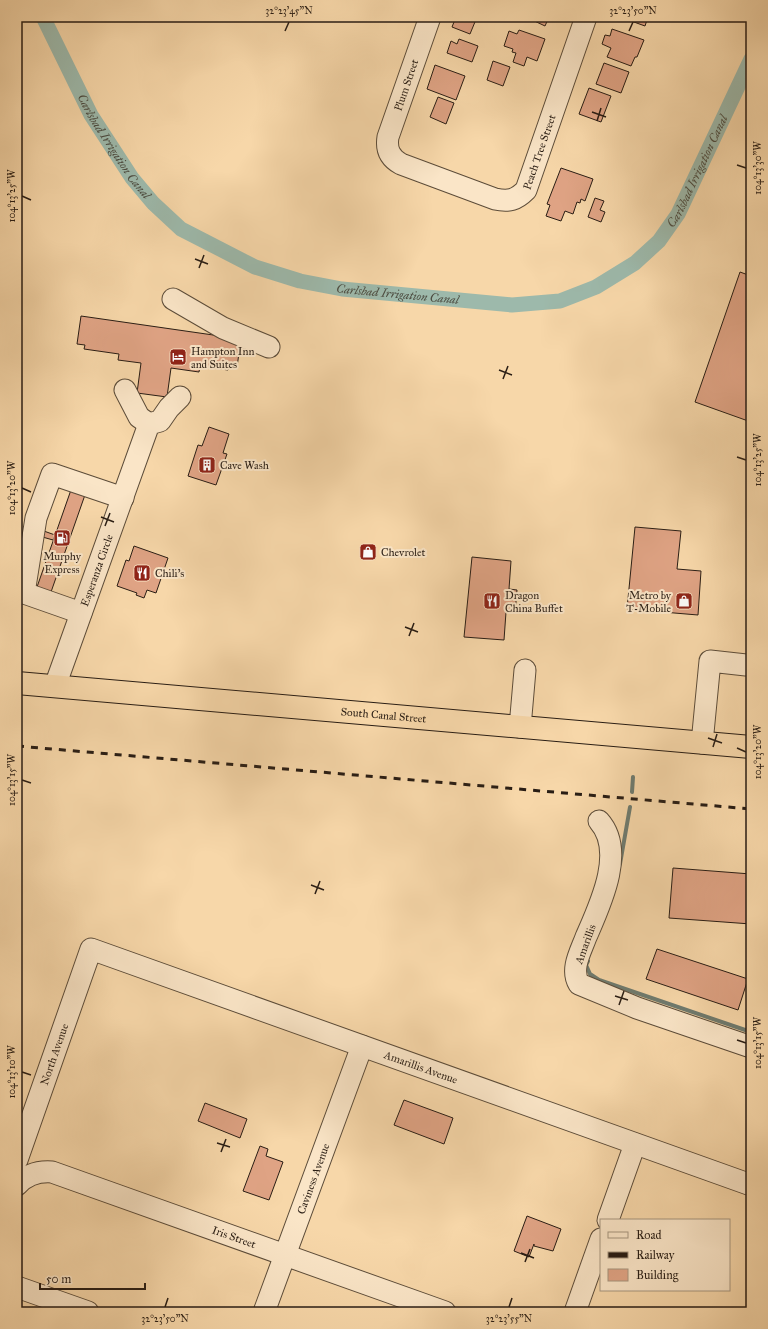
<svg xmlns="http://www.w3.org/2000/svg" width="768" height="1329" font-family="'IM FELL Great Primer',serif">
  <rect width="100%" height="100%" fill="#f7d7a9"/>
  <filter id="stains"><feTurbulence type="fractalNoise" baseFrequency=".005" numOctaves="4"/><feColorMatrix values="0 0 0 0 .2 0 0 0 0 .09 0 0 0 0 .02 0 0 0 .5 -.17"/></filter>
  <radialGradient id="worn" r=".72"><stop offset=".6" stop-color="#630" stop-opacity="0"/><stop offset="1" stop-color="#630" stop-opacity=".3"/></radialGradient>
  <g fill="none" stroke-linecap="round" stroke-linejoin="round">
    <path stroke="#6f7b6f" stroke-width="4" d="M632 792 633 777
      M620 864 630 807
      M588 961 586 965 590 974 599 980 751 1032"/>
    <path stroke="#9db9ab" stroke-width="15" id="s1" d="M43 17 91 115 132 178 153 203 181 229 255 267 300 281 342 289 512 305 560 301 596 287 635 263 659 241 678 214 751 59"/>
  </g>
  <path fill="#dfa384" stroke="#291d14" d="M456 17H477L470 34 452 27Z
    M526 17H549L545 26Z
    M620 17H648L645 26Z
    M612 29 644 40 637 57H635L631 66 607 57 611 48 602 44 605 35 610 36Z
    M519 30 545 39 537 61 527 57 524 66 513 62 516 53 512 52 513 49 504 46 509 31 517 34Z
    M459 39 478 46 472 62 447 53 451 41 457 44Z
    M493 61 510 67 503 86 487 80Z
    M604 63 629 72 621 93 596 84Z
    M435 65 465 76 456 100 427 89Z
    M589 88 611 96 601 122 579 114Z
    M438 97 454 103 446 124 430 117Z
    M561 168 593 179 585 201 581 199 580 203 577 202 573 214 565 211 561 221 546 216 550 205 547 204Z
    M595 198 604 201 600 210 605 212 601 222 588 217Z
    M740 272 751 276V422L695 402Z
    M81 316 241 339 237 367 229 366 228 370 200 366 199 372 171 368 167 397 137 393 141 363 118 360 119 354 84 349 85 345 77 344Z
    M209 427 229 434 223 453 227 454 216 485 188 476 198 445 202 446Z
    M72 487 86 492 51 592 37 587Z
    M635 527 681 531 677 569 701 571 698 615 627 609Z
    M41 530 55 535 53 540 39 536Z
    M134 546 168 558 156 593 147 590 144 598 136 595 137 593 117 586 126 560 129 561Z
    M472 557 511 561 509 589 517 590 515 613 506 612 504 640 464 637Z
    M673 868 751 874V924L669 918Z
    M657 949 748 979 738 1010 646 979Z
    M404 1100 453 1118 444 1144 394 1125Z
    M205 1103 247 1119 240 1138 198 1121Z
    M260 1146 268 1149 266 1156 283 1162 269 1200 243 1191Z
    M527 1216 561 1229 553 1251 534 1246V1244L529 1257 514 1251Z"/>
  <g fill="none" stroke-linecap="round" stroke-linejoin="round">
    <g stroke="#5c4c39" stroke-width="23">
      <g id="minor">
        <path id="s2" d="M430 17 388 137C386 149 390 158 401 164L495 199C509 202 516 200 526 190L586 17"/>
        <path d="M173 299 223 328 269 347"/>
        <path d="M125 390 139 417 149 424"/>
        <path d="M81 613 24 593 36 518 52 474 123 498"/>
        <path id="s3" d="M55 686 149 424 160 421 169 408 180 397"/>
        <path d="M520 727 525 670"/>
        <path d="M702 743 710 661 746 665"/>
        <path d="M599 821C626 851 600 905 586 937 581 951 570 969 579 984L637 1008 751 1047"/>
        <path id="s4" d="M17 1160 91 949 751 1185"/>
        <path id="s5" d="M17 1185C26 1175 38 1171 52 1172L445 1312"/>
        <path d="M608 1220 635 1144"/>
        <path d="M17 1287 88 1312"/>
        <path id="s6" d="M264 1312 362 1046"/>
        <path d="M575 1312 601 1239"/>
      </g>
    </g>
    <g stroke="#291d14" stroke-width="24">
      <g id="highway">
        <path id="s7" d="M17 683 751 747"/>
      </g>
    </g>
    <use href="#minor" stroke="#fae5c7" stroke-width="21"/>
    <use href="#highway" stroke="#f7d7a9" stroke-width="22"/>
    <path stroke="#291d14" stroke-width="3" stroke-dasharray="7 7" stroke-linecap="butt" d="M17 746 751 809"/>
  </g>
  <path fill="none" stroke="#291d14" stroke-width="1.5" d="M285 31 289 22M629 31 633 22M592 112 606 117M597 121 601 108M737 165 746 168M22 196 31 200M195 259 208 264M199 268 204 255M499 370 512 375M503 379 508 366M737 457 746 460M22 488 31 492M101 517 114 522M105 526 110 513M405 627 418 632M409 636 414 623M708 738 722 743M713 747 717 734M737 748 746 752M22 780 31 783M311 885 324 890M315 894 320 881M615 996 628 1000M619 1005 624 991M737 1040 746 1043M22 1072 31 1075M217 1143 230 1147M221 1152 226 1139M521 1253 534 1258M525 1262 530 1249M165 1307 168 1298M509 1307 512 1298"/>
  <defs>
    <g id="hotel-square" transform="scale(0.9)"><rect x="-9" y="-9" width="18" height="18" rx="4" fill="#8f2418" stroke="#fae5c7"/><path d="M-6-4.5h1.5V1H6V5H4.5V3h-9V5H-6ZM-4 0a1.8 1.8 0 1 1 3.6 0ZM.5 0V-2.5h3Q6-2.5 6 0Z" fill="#fff"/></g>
    <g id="building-square" transform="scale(0.9)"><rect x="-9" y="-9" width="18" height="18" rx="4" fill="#8f2418" stroke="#fae5c7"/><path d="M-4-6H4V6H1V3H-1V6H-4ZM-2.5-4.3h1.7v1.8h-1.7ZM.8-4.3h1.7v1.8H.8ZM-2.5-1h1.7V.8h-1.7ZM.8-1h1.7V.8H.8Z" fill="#fff"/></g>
    <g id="fuel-square" transform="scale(0.9)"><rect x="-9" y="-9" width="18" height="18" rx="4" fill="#8f2418" stroke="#fae5c7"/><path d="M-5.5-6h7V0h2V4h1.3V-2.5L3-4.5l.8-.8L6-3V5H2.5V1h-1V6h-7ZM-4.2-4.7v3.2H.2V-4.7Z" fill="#fff"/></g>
    <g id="shop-square" transform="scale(0.9)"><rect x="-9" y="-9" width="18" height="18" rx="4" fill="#8f2418" stroke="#fae5c7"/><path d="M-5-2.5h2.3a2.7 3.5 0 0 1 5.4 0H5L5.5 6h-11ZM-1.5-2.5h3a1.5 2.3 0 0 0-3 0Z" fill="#fff"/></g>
    <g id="restaurant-square" transform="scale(0.9)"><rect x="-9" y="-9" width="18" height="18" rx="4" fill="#8f2418" stroke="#fae5c7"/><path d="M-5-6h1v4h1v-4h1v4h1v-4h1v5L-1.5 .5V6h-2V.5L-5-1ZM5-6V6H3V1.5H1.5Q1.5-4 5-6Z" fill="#fff"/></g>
  </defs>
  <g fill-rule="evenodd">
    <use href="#hotel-square" x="178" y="357"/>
    <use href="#building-square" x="207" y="465"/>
    <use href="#fuel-square" x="62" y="538"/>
    <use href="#shop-square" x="368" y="552"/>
    <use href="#restaurant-square" x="142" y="573"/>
    <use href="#restaurant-square" x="492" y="601"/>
    <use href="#shop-square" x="684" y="601"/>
  </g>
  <g text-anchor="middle" stroke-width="4" stroke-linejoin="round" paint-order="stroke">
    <g font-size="11" fill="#291d14" stroke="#fae5c7">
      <text transform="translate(406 85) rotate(-71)" y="4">Plum Street</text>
      <text dy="4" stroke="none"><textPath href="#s2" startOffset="334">Peach Tree Street</textPath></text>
      <text dy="4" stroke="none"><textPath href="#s3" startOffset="123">Esperanza Circle</textPath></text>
      <text dy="4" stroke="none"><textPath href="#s7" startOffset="368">South Canal Street</textPath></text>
      <text transform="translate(585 944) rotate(-70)" y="4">Amarillis</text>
      <text dy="4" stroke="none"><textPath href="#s4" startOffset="112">North Avenue</textPath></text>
      <text dy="4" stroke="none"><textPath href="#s4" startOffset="574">Amarillis Avenue</textPath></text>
      <text dy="4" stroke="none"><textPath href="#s6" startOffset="142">Caviness Avenue</textPath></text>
      <text dy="4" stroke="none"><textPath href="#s5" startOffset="232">Iris Street</textPath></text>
    </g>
    <g font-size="11" fill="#291d14" stroke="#fae5c7" text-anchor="start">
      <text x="191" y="355">Hampton Inn<tspan x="191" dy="13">and Suites</tspan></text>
      <text x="220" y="469">Cave Wash</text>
      <text x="381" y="556">Chevrolet</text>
      <text x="62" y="560" text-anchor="middle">Murphy<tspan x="62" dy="13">Express</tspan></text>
      <text x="155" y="577">Chili's</text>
      <text x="505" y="599">Dragon<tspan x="505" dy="13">China Buffet</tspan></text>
      <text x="671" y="599" text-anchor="end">Metro by<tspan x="671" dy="13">T-Mobile</tspan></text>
    </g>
    <g font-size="12" font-style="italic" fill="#4c4c41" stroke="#fae5c7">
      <text dy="4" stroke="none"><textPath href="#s1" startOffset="148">Carlsbad Irrigation Canal</textPath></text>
      <text dy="4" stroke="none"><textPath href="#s1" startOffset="844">Carlsbad Irrigation Canal</textPath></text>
      <text dy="4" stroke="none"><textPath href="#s1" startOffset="484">Carlsbad Irrigation Canal</textPath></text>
    </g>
  </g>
  <rect width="768" height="1329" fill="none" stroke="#f7d7a9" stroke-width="44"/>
  <rect x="600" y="1219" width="130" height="72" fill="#fae5c7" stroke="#a6957f"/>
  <rect x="608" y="1232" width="20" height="6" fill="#fae5c7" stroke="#a6957f"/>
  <text x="636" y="1239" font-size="12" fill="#291d14">Road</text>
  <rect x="608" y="1252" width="20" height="6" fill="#291d14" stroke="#a6957f"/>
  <text x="636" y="1259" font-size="12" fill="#291d14">Railway</text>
  <rect x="608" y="1269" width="20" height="12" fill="#dfa384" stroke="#a6957f"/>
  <text x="636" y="1279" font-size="12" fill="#291d14">Building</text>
  <path d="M40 1283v6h105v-6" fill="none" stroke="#291d14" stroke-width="2"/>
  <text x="46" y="1283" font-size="12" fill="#291d14" stroke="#fae5c7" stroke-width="3" paint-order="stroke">50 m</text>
  <rect x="22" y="22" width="724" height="1285" fill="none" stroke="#291d14" stroke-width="1.5"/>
  <g font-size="10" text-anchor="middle" fill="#291d14">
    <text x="289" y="14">32°23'45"N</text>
    <text x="633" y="14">32°23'50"N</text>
    <text transform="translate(757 168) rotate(-90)" y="4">104°13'30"W</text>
    <text transform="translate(11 196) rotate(-90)" y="4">104°13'25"W</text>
    <text transform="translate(757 460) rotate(-90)" y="4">104°13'25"W</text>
    <text transform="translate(11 488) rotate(-90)" y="4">104°13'20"W</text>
    <text transform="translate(757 752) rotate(-90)" y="4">104°13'20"W</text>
    <text transform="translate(11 780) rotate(-90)" y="4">104°13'15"W</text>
    <text transform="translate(757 1043) rotate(-90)" y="4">104°13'15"W</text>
    <text transform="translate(11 1072) rotate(-90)" y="4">104°13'10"W</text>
    <text x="165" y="1322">32°23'50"N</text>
    <text x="509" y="1322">32°23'55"N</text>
  </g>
  <rect width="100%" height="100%" filter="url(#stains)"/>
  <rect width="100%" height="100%" fill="url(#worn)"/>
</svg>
